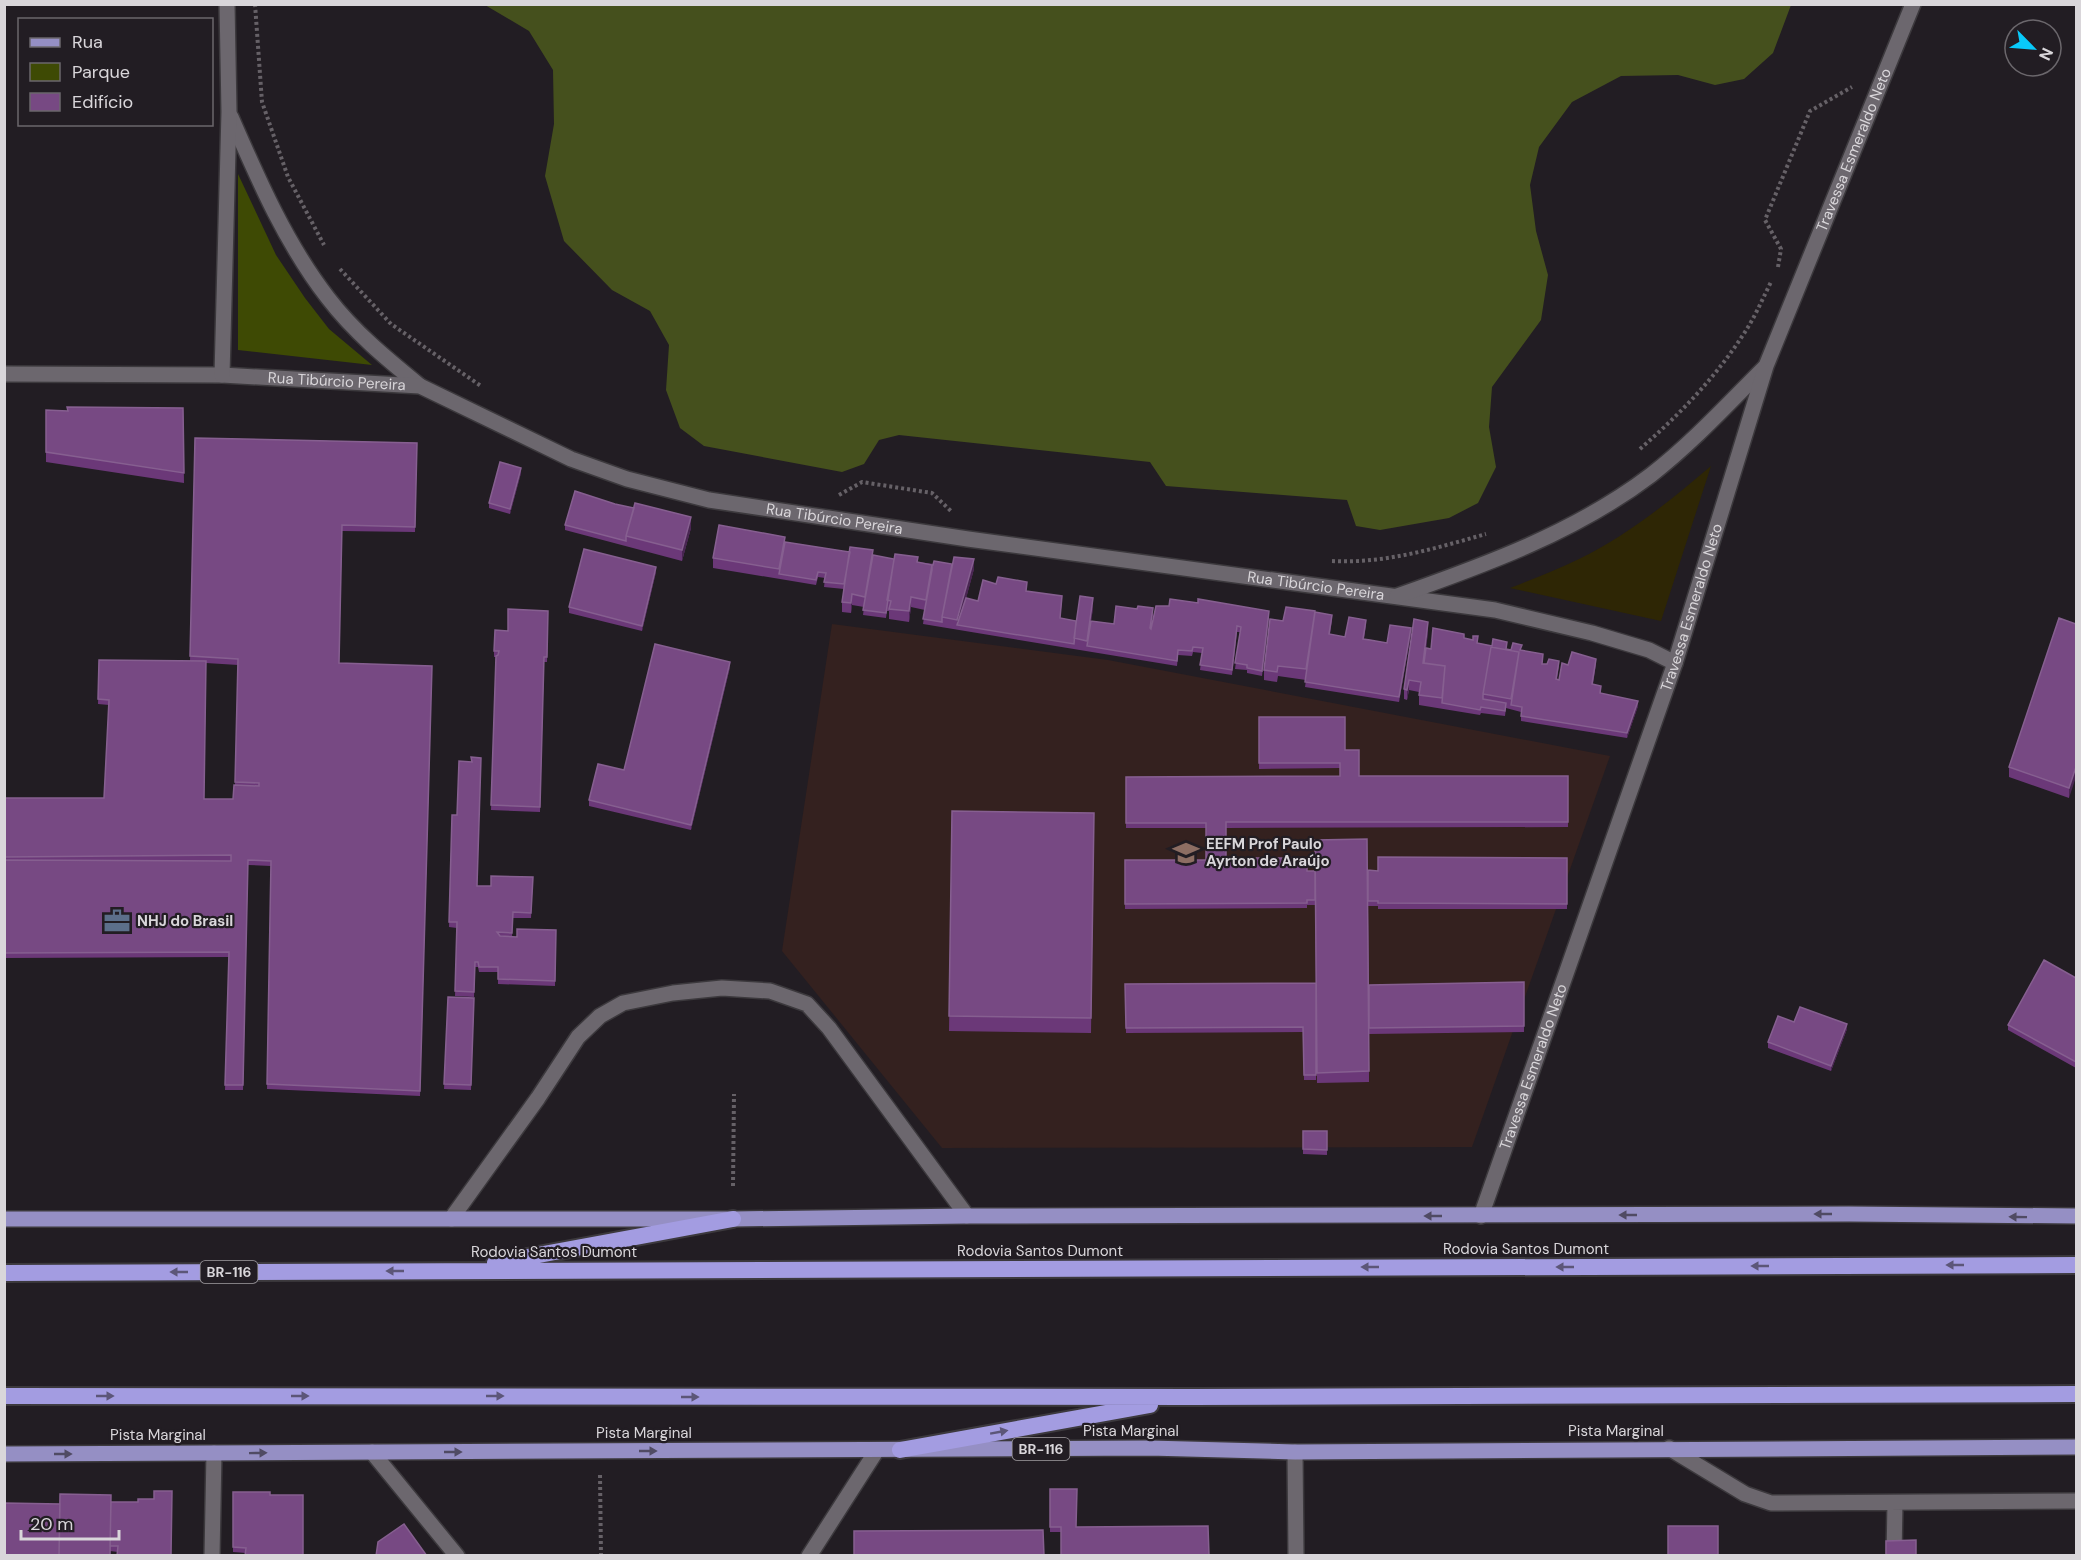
<svg xmlns="http://www.w3.org/2000/svg" width="2081" height="1560" font-family="'DM Sans',sans-serif">
  <rect width="100%" height="100%" fill="#221d23"/>
  <path fill="#34211f" d="M832 624 1108 660 1610 756 1472 1147 942 1148 782 951Z"/>
  <path fill="#3e4a04" d="M238 174 276 255 305 298 329 329 372 365 238 350Z"/>
  <path fill="#45501d" d="M485 5H1791L1773 53 1744 79 1715 85 1678 75 1621 76 1572 102 1539 147 1530 185 1536 231 1548 275 1541 320 1492 387 1489 427 1496 467 1478 503 1449 518 1380 530 1356 526 1347 500 1166 486 1150 462 899 435 879 440 864 464 842 472 704 446 680 428 666 390 669 345 650 311 612 290 564 241 545 176 554 124 553 70 529 31Z"/>
  <path fill="#2e2605" d="M1711 466 1661 621 1510 588C1533 579 1557 570 1579 559 1627 536 1671 500 1711 466Z"/>
  <g fill="none" stroke-linecap="round" stroke-linejoin="round">
    <g stroke="#3c393d" stroke-width="18">
      <path id="service" d="M451 1219 538 1098 578 1037 600 1016 623 1003 673 993 722 988 770 991 807 1004 829 1028 967 1216
        M1669 1448 1745 1494 1771 1503 2076 1501
        M372 1452 457 1556
        M809 1556 877 1450
        M1894 1556 1895 1503"/>
    </g>
    <g stroke="#3c393d" stroke-width="18">
      <g id="minor">
        <path d="M231 117C258 179 286 244 328 298 354 332 387 359 420 386"/>
        <path id="s1" d="M4 374 222 375 420 386 571 459 627 479 709 500 968 539 1495 610 1592 633 1649 650 1675 663"/>
        <path d="M222 375 229 112 227 4"/>
        <path d="M1397 596C1485 565 1576 532 1651 475 1692 443 1727 405 1764 368"/>
        <path id="s2" d="M1481 1216 1675 663 1766 366 1913 4"/>
        <path d="M1295 1452 1296 1556"/>
        <path d="M212 1556 214 1453"/>
      </g>
    </g>
    <g stroke="#3c393d" stroke-width="18">
      <path id="primary" d="M4 1219H733L967 1216 1849 1214 2076 1216
        M4 1454 1149 1448 1295 1452 2076 1447"/>
    </g>
    <g stroke="#3c393d" stroke-width="20">
      <path id="trunk" d="M495 1263 733 1219
        M4 1273 2076 1265
        M4 1396 1192 1397 2076 1394
        M900 1450 1150 1405"/>
    </g>
    <path stroke="#666167" stroke-width="4" stroke-dasharray="3 3" stroke-linecap="butt" d="M255 4 262 102 288 177 324 245
      M1778 267 1781 249 1765 220 1810 111 1852 87
      M340 269 391 324 481 386
      M1640 449C1679 415 1715 378 1743 335 1754 319 1762 300 1771 282
      M839 495 862 482 932 493 952 512
      M1332 561C1385 564 1436 548 1486 534
      M733 1186 734 1094
      M600 1475 601 1556"/>
    <use href="#service" stroke="#6c676e" stroke-width="15"/>
    <use href="#minor" stroke="#6c676e" stroke-width="15"/>
    <use href="#primary" stroke="#958fc4" stroke-width="15"/>
    <use href="#trunk" stroke="#a39ce1" stroke-width="16"/>
  </g>
  <path fill="#6b3878" fill-rule="evenodd" d="M67 407 183 408 184 483 46 462V410L67 411Z
    M195 438 417 443 415 532 342 531 339 663 432 666 420 1096 267 1089 271 866 248 865 243 1090H225L229 957 4 958V798H104L109 705 98 704 99 660 190 661ZM206 663 238 665 235 785 233 799H204Z
    M521 473 510 514 489 508V503Z
    M565 525 691 528 682 561 565 530Z
    M785 542 894 559 974 569 966 598 978 601 996 584 1027 591 1062 601 1060 618 1076 621 1093 608 1091 621 1114 624 1153 614 1151 629 1269 617 1262 676 1247 673V670L1235 669 1240 632H1237L1232 675 1200 670 1202 653 1193 652 1192 656 1178 655 1177 666 923 624 925 610 911 607 909 622 889 619V611H887L886 618 863 615 864 607 852 605 851 613 842 612V602L844 589 824 587 825 578 818 577 816 585 713 568V558Z
    M656 572 642 631 569 613V607Z
    M548 611 547 662H544L540 812 491 810 496 657H494V651L508 631Z
    M1315 615 1332 620 1330 634 1345 637 1366 625 1364 639 1387 643 1411 633 1399 702 1305 687 1306 680 1278 676 1277 682 1264 680V670L1283 621Z
    M2076 624 2069 798 2009 777V767Z
    M1428 632 1426 648 1431 649 1464 638 1478 643 1511 650H1522L1542 664 1559 666 1557 679 1559 680 1568 665 1596 664 1593 684 1601 691V693L1638 706 1627 738 1521 721V712L1506 708 1505 716 1481 713 1480 715 1419 705V692L1409 690 1407 700 1404 699V689Z
    M730 667 691 830 589 806V800L624 770Z
    M1259 717 1345 750 1359 776H1568V827L1226 828V858L1307 871H1378L1567 858V909H1378V906H1368L1369 985 1524 982V1032L1369 1034V1019V1082L1317 1083 1315 905H1307V908L1125 909V860H1206V828H1126V777L1340 776V768L1259 769Z
    M472 762 477 886H491L533 877 531 918H513L512 937H517L556 930 555 986 498 984V972H479L478 967H475L474 997 455 996 457 928 449 927 452 815H457Z
    M952 811 1094 813 1091 1033 949 1031Z
    M2076 978V1068L2008 1030V1025Z
    M1316 983V1080H1304L1303 1032 1126 1033 1125 984Z
    M448 997 474 998 471 1090 444 1089Z
    M1794 1022 1847 1029 1831 1071 1768 1048V1042Z
    M1303 1131H1327V1155L1303 1154Z
    M1050 1489H1077L1061 1532H1050Z
    M172 1491 118 1552 110 1551V1521L60 1504 111 1502H138L154 1499Z
    M233 1492 270 1495 246 1553 233 1552Z"/>
  <path fill="#492652" d="M521 468V473L510 514V509Z
    M691 517V528L682 561V550Z
    M974 559V569L959 625H957V620Z
    M656 567V572L642 631V626Z
    M852 594V605L851 613V603Z
    M911 597V607L909 622V611Z
    M1093 598V608L1088 646 1087 641Z
    M1428 622V632L1424 668 1423 663Z
    M1411 628V633L1399 702V697Z
    M730 662V667L691 830V825Z
    M1409 680V690L1407 700V690Z
    M1638 701V706L1627 738V733Z
    M2076 767V777L2069 798V788Z
    M1847 1024V1029L1831 1071V1066Z"/>
  <path fill="#774983" stroke="#865f90" stroke-width="1.5" d="M67 407 183 408 184 473 46 452V410L68 411Z
    M195 438 417 443 415 527 342 525 339 663 432 666 420 1091 267 1084 271 861 248 860 243 1085H225L229 952 4 953V860L231 861V855L4 857V798H104L109 700 98 699 99 660 206 661 204 799H233L234 785 259 786V783L235 782 238 659 190 656Z
    M500 462 521 468 510 509 489 503Z
    M575 491 615 504 634 508 626 536V541L565 525Z
    M635 503 691 517 682 550 626 536Z
    M719 525 785 537 779 569 713 558Z
    M785 542 850 552 844 584 824 582 826 573 818 572 816 580 779 574Z
    M850 547 873 550 865 597 852 594 851 603 842 602Z
    M584 549 656 567 642 626 569 607Z
    M895 554 918 557 917 562 932 565 926 600 911 597 909 611 889 609 891 601 887 600Z
    M873 555 894 559 886 613 863 610Z
    M954 557 974 559 957 620 942 617Z
    M934 561 952 564 942 617V622L923 619 932 570V565H933Z
    M998 577 1027 582 1026 591 1062 596 1060 618 1076 621 1074 644 957 625 966 598 978 601 983 580 996 584Z
    M1080 596 1093 598 1087 641 1074 638Z
    M1170 599 1198 603V599L1269 611 1262 671 1247 668V665L1235 663 1241 627 1237 626 1232 670 1200 665 1203 648 1193 647 1192 651 1178 650 1177 661 1087 646 1091 621 1114 624 1116 606 1137 609 1138 606 1153 608 1150 628 1151 629 1156 606H1169Z
    M1286 607 1315 611 1306 669 1278 666 1277 672 1264 670 1270 619 1283 621Z
    M508 609 548 611 547 657H544L540 807 491 805 496 656 498 655 499 651H494L495 630 508 631Z
    M1315 612 1332 615 1329 634 1345 637 1349 617 1366 620 1363 639 1370 640 1387 643 1390 625 1411 628 1399 697 1305 682Z
    M2059 618 2076 624V767L2069 788 2009 767Z
    M1414 619 1428 622 1423 663 1445 666 1442 698 1419 695 1421 682 1409 680 1407 690 1404 689Z
    M1433 628 1464 634V638L1473 640V636H1478L1477 643 1492 646 1493 639 1507 642 1506 649 1511 650 1513 643 1522 645 1520 650 1543 654 1542 664H1547L1549 659 1559 661 1556 679 1559 680 1562 663 1568 665 1572 652 1596 659 1592 684 1601 686 1600 693 1638 701 1627 733 1521 716 1522 707 1511 705 1519 652 1491 647 1483 694V699L1506 703 1505 711 1481 707 1480 710 1442 703 1445 666 1424 663 1426 648 1431 649Z
    M655 644 730 662 691 825 589 800 598 764 624 770Z
    M1491 647 1519 652 1511 699 1483 694Z
    M1259 717H1345V750H1359V776H1568V822H1226V858H1307V871H1315V900H1307V903L1125 904V860H1206V823H1126V777L1340 776V763H1259Z
    M471 757 481 758 477 886H491V876L533 877 531 913 513 912 512 933 497 932 500 936 517 937V929L556 930 555 981 498 979V967H479L478 962H475L474 992 455 991 457 922H449L452 815H457L459 761 472 762Z
    M952 811 1094 813 1091 1018 949 1016Z
    M1367 839 1369 1071 1317 1073 1315 840Z
    M1378 857 1567 858V904L1378 903V901H1368V870L1378 871Z
    M2044 960 2076 978V1062L2008 1025Z
    M1524 982V1026L1369 1028V985Z
    M1316 983V1075H1304L1303 1027 1126 1028 1125 984Z
    M448 997 474 998 471 1085 444 1084Z
    M1800 1007 1847 1024 1831 1066 1768 1042 1778 1016 1794 1022Z
    M1303 1131H1327V1150L1303 1149Z
    M1050 1489H1077L1076 1527 1208 1526 1209 1555 1212 1556H1061V1527H1050Z
    M154 1491H172L171 1556H117L118 1546H110L111 1502H138V1499H154Z
    M233 1492H270V1495H303V1556H245L246 1548 233 1547Z
    M60 1494 111 1495 110 1556H59Z
    M4 1503 60 1504 59 1556H4Z
    M404 1524 427 1556H376L378 1542Z
    M1668 1526H1718V1556H1668Z
    M1043 1530 1044 1556H854V1531Z
    M1916 1540V1556H1886V1541Z"/>
  <defs><path id="oneway-solid" d="M-6-.8H1V-3.2L6.5 0L1 3.2V.8H-6Z" transform="scale(1.5)"/></defs>
  <g fill="#504b63">
    <use href="#oneway-solid" transform="translate(1823 1214) rotate(180)"/>
    <use href="#oneway-solid" transform="translate(1628 1215) rotate(180)"/>
    <use href="#oneway-solid" transform="translate(1433 1216) rotate(180)"/>
    <use href="#oneway-solid" transform="translate(2018 1217) rotate(-179)"/>
    <use href="#oneway-solid" transform="translate(648 1451)"/>
    <use href="#oneway-solid" transform="translate(453 1452)"/>
    <use href="#oneway-solid" transform="translate(258 1453) rotate(-1)"/>
    <use href="#oneway-solid" transform="translate(63 1454)"/>
  </g>
  <g fill="#5c5678">
    <use href="#oneway-solid" transform="translate(1955 1265) rotate(180)"/>
    <use href="#oneway-solid" transform="translate(1760 1266) rotate(180)"/>
    <use href="#oneway-solid" transform="translate(1370 1267) rotate(180)"/>
    <use href="#oneway-solid" transform="translate(1565 1267) rotate(180)"/>
    <use href="#oneway-solid" transform="translate(395 1271) rotate(180)"/>
    <use href="#oneway-solid" transform="translate(179 1272) rotate(180)"/>
    <use href="#oneway-solid" transform="translate(105 1396)"/>
    <use href="#oneway-solid" transform="translate(300 1396)"/>
    <use href="#oneway-solid" transform="translate(495 1396)"/>
    <use href="#oneway-solid" transform="translate(690 1397)"/>
    <use href="#oneway-solid" transform="translate(999 1432) rotate(-10)"/>
  </g>
  <defs>
    <g id="school-bare" transform="scale(2.07)"><path d="M0-5L7-2L0 1L-7-2ZM-4 1L0 2.5L4 1V4Q0 6-4 4Z" fill="#8d6e63" stroke="#221d23" stroke-width="2.5" paint-order="stroke"/></g>
    <g id="office-bare" transform="scale(2.07)"><path d="M-6-3h4V-5.5h4V-3h4V5H-6ZM-1-4.5V-3h2v-1.5ZM-6 0V1H6V0Z" fill="#5c6f8a" stroke="#221d23" stroke-width="2.5" paint-order="stroke"/></g>
  </defs>
  <g fill-rule="evenodd">
    <use href="#school-bare" x="1186" y="853"/>
    <use href="#office-bare" x="117" y="921"/>
  </g>
  <g text-anchor="middle" stroke-width="4.5" stroke-linejoin="round" paint-order="stroke">
    <g fill="#221d23" stroke="#a29ea3" stroke-width="1.5">
      <rect x="200.5" y="1261" width="57" height="22" rx="4.5"/>
      <rect x="1012.5" y="1438" width="57" height="22" rx="4.5"/>
    </g>
    <g font-size="14" font-weight="bold" fill="#d9d6da">
      <text x="229" y="1277">BR-116</text>
      <text x="1041" y="1454">BR-116</text>
    </g>
    <g font-size="15" fill="#d9d6da" stroke="#221d23">
      <text dy="5" stroke="none"><textPath href="#s2" startOffset="1130">Travessa Esmeraldo Neto</textPath></text>
      <text dy="5" stroke="none"><textPath href="#s1" startOffset="333">Rua Tibúrcio Pereira</textPath></text>
      <text dy="5" stroke="none"><textPath href="#s1" startOffset="855">Rua Tibúrcio Pereira</textPath></text>
      <text dy="5" stroke="none"><textPath href="#s1" startOffset="1341">Rua Tibúrcio Pereira</textPath></text>
      <text dy="5" stroke="none"><textPath href="#s2" startOffset="644">Travessa Esmeraldo Neto</textPath></text>
      <text dy="5" stroke="none"><textPath href="#s2" startOffset="158">Travessa Esmeraldo Neto</textPath></text>
      <text x="1526" y="1254">Rodovia Santos Dumont</text>
      <text x="1040" y="1256">Rodovia Santos Dumont</text>
      <text x="554" y="1257">Rodovia Santos Dumont</text>
      <text x="1131" y="1436">Pista Marginal</text>
      <text x="1616" y="1436">Pista Marginal</text>
      <text x="644" y="1438">Pista Marginal</text>
      <text x="158" y="1440">Pista Marginal</text>
    </g>
    <g font-size="15" font-weight="bold" fill="#d9d6da" stroke="#221d23" text-anchor="start">
      <text x="1206" y="849">EEFM Prof Paulo<tspan x="1206" dy="17">Ayrton de Araújo</tspan></text>
      <text x="137" y="926">NHJ do Brasil</text>
    </g>
  </g>
  <rect width="2081" height="1560" fill="none" stroke="#d9d6da" stroke-width="12"/>
  <rect x="18" y="18" width="195" height="108" fill="#221d23" stroke="#6b676c" stroke-width="1.5"/>
  <rect x="30" y="38" width="30" height="9" fill="#958fc4" stroke="#6b676c" stroke-width="1.5"/>
  <text x="72" y="48" font-size="18" fill="#d9d6da">Rua</text>
  <rect x="30" y="63" width="30" height="18" fill="#3e4a04" stroke="#6b676c" stroke-width="1.5"/>
  <text x="72" y="78" font-size="18" fill="#d9d6da">Parque</text>
  <rect x="30" y="93" width="30" height="18" fill="#774983" stroke="#6b676c" stroke-width="1.5"/>
  <text x="72" y="108" font-size="18" fill="#d9d6da">Edifício</text>
  <g transform="translate(2033 48) rotate(115)"><circle r="28" fill="#221d23" stroke="#6b676c" stroke-width="1.5"/>
  <path d="M0-4.5L10 22L0 15L-10 22Z" fill="#09cafa"/>
  <text y="-9" font-size="16" font-weight="bold" text-anchor="middle" fill="#d9d6da">N</text>
  </g>
  <path d="M21 1530v9h98v-9" fill="none" stroke="#d9d6da" stroke-width="3"/>
  <text x="30" y="1530" font-size="18" fill="#d9d6da" stroke="#221d23" stroke-width="4.5" paint-order="stroke">20 m</text>
</svg>
